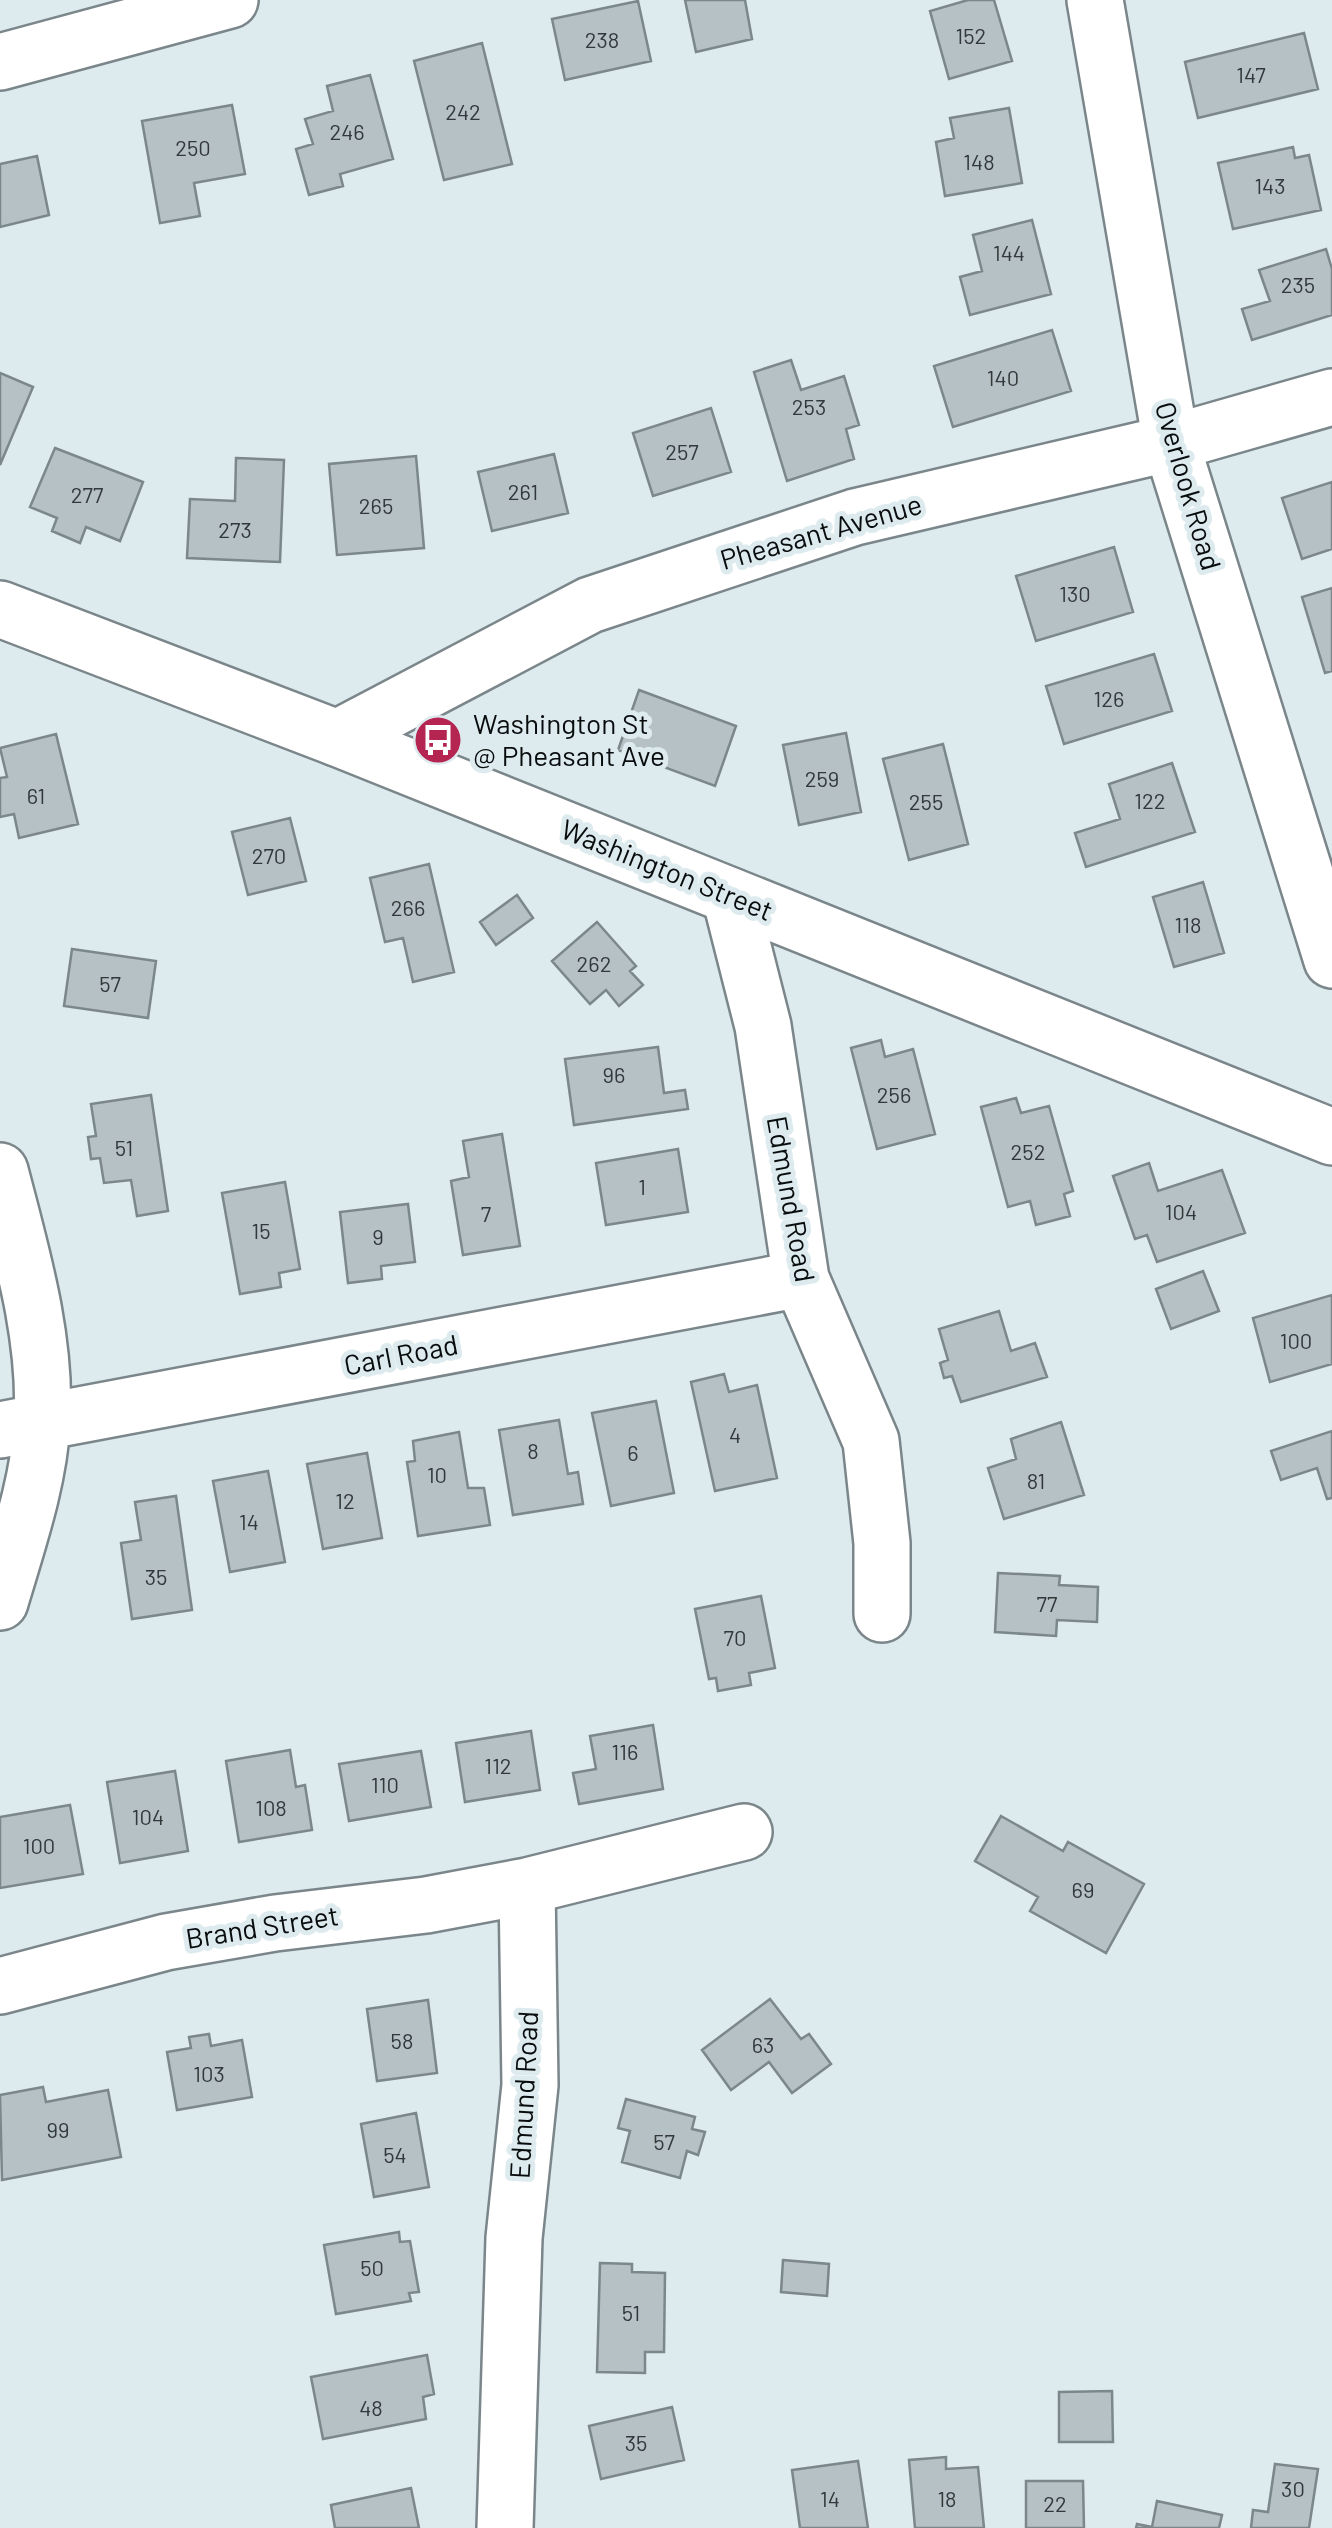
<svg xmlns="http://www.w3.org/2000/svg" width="1332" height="2528" font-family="Barlow,sans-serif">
  <rect width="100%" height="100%" fill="#ddeaee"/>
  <path fill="#b5c1c5" stroke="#7c878a" stroke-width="2.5" d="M685 0H745L752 39 696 52Z
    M968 0H994L1012 61 949 79 930 11Z
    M638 1 651 61 565 80 552 19Z
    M1304 33 1318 89 1198 118 1185 62Z
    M482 43 512 164 444 180 414 61Z
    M370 75 393 159 340 174 343 186 309 195 296 149 313 144 305 119 333 111 327 86Z
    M232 105 245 174 194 183 200 216 160 223 142 121Z
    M1009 108 1022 183 945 196 936 142 954 138 950 118Z
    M1293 147 1295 158 1309 155 1321 210 1233 229 1218 163Z
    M37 156 49 215 0 227V164Z
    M1032 220 1051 294 970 315 960 277 982 271 973 235Z
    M1326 249 1332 269V315L1252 340 1242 309 1270 301 1259 270Z
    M1052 330 1071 391 953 427 934 366Z
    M791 360 801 390 844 376 859 425 846 429 854 459 787 481 754 372Z
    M0 373 33 387 0 465Z
    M711 408 731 472 653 496 633 433Z
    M55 448 143 482 120 541 86 527 80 543 52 531 57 518 30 507Z
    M554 454 568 513 492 531 478 472Z
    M416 456 424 548 337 555 329 464Z
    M236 458 284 460 280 562 187 558 190 499 235 501Z
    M1332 482V549L1302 559 1282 498Z
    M1114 547 1133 612 1036 641 1016 576Z
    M1332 588V671L1325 673 1302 597Z
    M1154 654 1172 711 1064 744 1046 686Z
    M639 690 736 726 715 786 618 750Z
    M846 733 861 812 799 825 783 745Z
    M56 734 78 824 19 838 14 814 0 817V778L7 777 0 748Z
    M943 744 968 844 909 860 883 759Z
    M1172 763 1195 832 1086 867 1075 833 1120 819 1109 784Z
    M290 818 306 881 248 895 232 832Z
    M429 864 454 972 413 982 403 938 385 942 370 878Z
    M1203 882 1224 953 1174 967 1153 897Z
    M517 895 533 918 496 945 480 922Z
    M597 922 636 966 630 971 643 985 619 1006 606 990 590 1004 552 961Z
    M72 949 156 961 148 1018 64 1006Z
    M881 1040 885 1057 913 1049 935 1134 877 1149 851 1048Z
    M658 1047 664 1093 685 1090 688 1109 574 1125 565 1059Z
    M151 1095 168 1211 137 1216 131 1180 104 1183 100 1158 91 1159 88 1137 96 1136 91 1104Z
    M1016 1098 1021 1113 1049 1106 1073 1191 1064 1194 1070 1216 1036 1225 1030 1201 1008 1207 981 1107Z
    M502 1134 520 1246 463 1255 451 1181 469 1177 463 1141Z
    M678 1149 688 1212 606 1225 596 1163Z
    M1149 1163 1158 1191 1222 1170 1245 1233 1157 1262 1147 1235 1135 1239 1113 1176Z
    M285 1182 300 1269 279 1273 281 1287 240 1294 222 1193Z
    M408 1204 415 1262 381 1266 382 1279 348 1283 340 1212Z
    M1203 1271 1219 1311 1171 1329 1156 1289Z
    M1332 1295V1364L1270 1382 1253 1318Z
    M999 1311 1011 1351 1035 1343 1047 1377 961 1402 952 1376 944 1378 940 1363 948 1360 939 1329Z
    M724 1374 729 1392 757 1385 777 1478 715 1491 691 1382Z
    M656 1401 674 1493 611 1506 592 1413Z
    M559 1420 568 1474 578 1472 583 1504 513 1515 499 1430Z
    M1061 1422 1084 1495 1004 1519 988 1468 1016 1459 1011 1439Z
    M1332 1431V1498L1327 1499 1317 1468 1281 1480 1271 1451Z
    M459 1432 468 1488H484L490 1525 418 1536 407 1462 415 1461 413 1441Z
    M367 1453 382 1538 323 1549 307 1464Z
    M268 1471 285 1562 230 1572 213 1481Z
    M176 1496 192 1610 132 1619 121 1543 141 1540 135 1502Z
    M998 1573 1060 1576 1059 1585 1098 1587 1097 1622 1057 1620 1056 1636 995 1632Z
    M761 1596 775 1668 749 1673 751 1685 718 1691 716 1678 709 1679 695 1609Z
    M653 1725 663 1789 579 1804 573 1773 596 1769 590 1736Z
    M531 1731 540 1790 465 1802 456 1743Z
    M290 1750 296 1787 305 1785 312 1830 239 1842 226 1761Z
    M421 1751 431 1807 349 1821 339 1764Z
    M175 1771 188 1851 120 1863 107 1782Z
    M70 1805 83 1874 0 1888V1817Z
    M1001 1816 1063 1851 1068 1842 1144 1884 1106 1953 1030 1911 1038 1897 975 1861Z
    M770 1999 801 2039 809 2034 831 2064 792 2093 769 2062 731 2090 702 2050Z
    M428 2000 437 2073 377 2081 367 2009Z
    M209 2034 211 2046 242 2040 252 2097 177 2110 167 2052 191 2048 189 2037Z
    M43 2087 46 2102 108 2090 121 2157 2 2180 0 2095Z
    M626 2099 695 2117 692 2129 705 2132 698 2155 687 2151 680 2178 622 2162 630 2131 618 2128Z
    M416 2113 429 2187 374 2197 361 2124Z
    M399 2232 400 2242 410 2241 419 2292 409 2293 411 2301 336 2314 324 2245Z
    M783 2260 829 2264 827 2296 781 2292Z
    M600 2263 632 2264V2272L665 2273 664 2352H645V2373L597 2372Z
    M427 2355 434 2394 423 2397 426 2419 323 2439 311 2377Z
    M1112 2391 1113 2442H1059V2392Z
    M672 2407 684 2460 601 2479 589 2426Z
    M946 2457V2469L978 2467 984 2528H915L909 2460Z
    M858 2461 868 2528H800L792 2470Z
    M1275 2464 1318 2469 1309 2528H1251L1253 2510 1268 2512Z
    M1026 2481H1083L1084 2528H1026Z
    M411 2488 419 2528H335L331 2505Z
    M1157 2501 1222 2515 1219 2528H1136L1137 2524 1152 2527Z"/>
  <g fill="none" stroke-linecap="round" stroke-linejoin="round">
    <g stroke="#7b868a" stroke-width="60">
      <path id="minor" d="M1095 0 1171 443 1332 960
        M0 62 230 0
        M337 738 590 605 855 517 1171 443 1332 397
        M730 896 763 1026 801 1279 871 1441 882 1543V1614
        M0 1171C21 1252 47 1338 42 1422 39 1482 17 1544 0 1602
        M0 1430 801 1279
        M0 1986 166 1942 275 1923 426 1905 527 1886 744 1832
        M505 2528 514 2238 530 2085 527 1886"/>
    </g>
    <g stroke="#7b868a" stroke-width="60">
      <path id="tertiary" d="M0 609 337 738 1332 1137"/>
    </g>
    <use href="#minor" stroke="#fff" stroke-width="55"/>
    <use href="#tertiary" stroke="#fff" stroke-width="55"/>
  </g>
  <defs>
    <g id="bus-disc" transform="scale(2.5)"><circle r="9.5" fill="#b52551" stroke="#ddeaee"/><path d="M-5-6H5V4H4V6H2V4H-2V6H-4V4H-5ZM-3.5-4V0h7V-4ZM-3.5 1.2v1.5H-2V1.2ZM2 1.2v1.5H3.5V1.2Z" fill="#fff"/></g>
  </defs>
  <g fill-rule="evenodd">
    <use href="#bus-disc" x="438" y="740"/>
  </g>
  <g text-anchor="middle" stroke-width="10" stroke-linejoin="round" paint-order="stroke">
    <g font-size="22" fill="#33393b">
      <text x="971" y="44">152</text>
      <text x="602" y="48">238</text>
      <text x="1251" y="83">147</text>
      <text x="463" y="120">242</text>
      <text x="347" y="140">246</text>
      <text x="193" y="156">250</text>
      <text x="979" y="170">148</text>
      <text x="1270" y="194">143</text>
      <text x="1009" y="261">144</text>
      <text x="1298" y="293">235</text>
      <text x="1003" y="386">140</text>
      <text x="809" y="415">253</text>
      <text x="682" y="460">257</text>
      <text x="523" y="500">261</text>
      <text x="87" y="503">277</text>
      <text x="376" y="514">265</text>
      <text x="235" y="538">273</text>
      <text x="1075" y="602">130</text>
      <text x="1109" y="707">126</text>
      <text x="822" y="787">259</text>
      <text x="36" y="804">61</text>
      <text x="1150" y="809">122</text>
      <text x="926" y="810">255</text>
      <text x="269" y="864">270</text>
      <text x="408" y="916">266</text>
      <text x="1188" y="933">118</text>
      <text x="594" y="972">262</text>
      <text x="110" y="992">57</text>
      <text x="614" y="1083">96</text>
      <text x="894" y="1103">256</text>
      <text x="124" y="1156">51</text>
      <text x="1028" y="1160">252</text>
      <text x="642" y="1195">1</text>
      <text x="1181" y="1220">104</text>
      <text x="486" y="1222">7</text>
      <text x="261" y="1239">15</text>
      <text x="378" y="1245">9</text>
      <text x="1296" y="1349">100</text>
      <text x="735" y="1443">4</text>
      <text x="533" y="1459">8</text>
      <text x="633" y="1461">6</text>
      <text x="437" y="1483">10</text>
      <text x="1036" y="1489">81</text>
      <text x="345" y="1509">12</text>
      <text x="249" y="1530">14</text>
      <text x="156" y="1585">35</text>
      <text x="1047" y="1612">77</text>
      <text x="735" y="1646">70</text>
      <text x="625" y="1760">116</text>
      <text x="498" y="1774">112</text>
      <text x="385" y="1793">110</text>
      <text x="271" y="1816">108</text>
      <text x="148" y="1825">104</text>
      <text x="39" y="1854">100</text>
      <text x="1083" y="1898">69</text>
      <text x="402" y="2049">58</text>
      <text x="763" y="2053">63</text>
      <text x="209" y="2082">103</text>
      <text x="58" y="2138">99</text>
      <text x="664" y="2150">57</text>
      <text x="395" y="2163">54</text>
      <text x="372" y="2276">50</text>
      <text x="631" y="2321">51</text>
      <text x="371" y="2416">48</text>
      <text x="636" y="2451">35</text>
      <text x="1293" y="2497">30</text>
      <text x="830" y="2507">14</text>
      <text x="947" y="2507">18</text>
      <text x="1055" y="2512">22</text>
    </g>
    <g font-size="28" fill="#080c0d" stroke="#ddeaee">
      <text transform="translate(1188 486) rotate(74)" y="10">Overlook Road</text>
      <text transform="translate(821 532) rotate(-16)" y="10">Pheasant Avenue</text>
      <text transform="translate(667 870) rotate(22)" y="10">Washington Street</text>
      <text transform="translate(791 1199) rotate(80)" y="10">Edmund Road</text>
      <text transform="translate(401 1355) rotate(-11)" y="10">Carl Road</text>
      <text transform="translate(262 1927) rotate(-9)" y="10">Brand Street</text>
      <text transform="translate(524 2095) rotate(-87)" y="10">Edmund Road</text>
    </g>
    <g font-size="28" fill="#080c0d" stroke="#ddeaee" text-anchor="start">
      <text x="473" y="734">Washington St<tspan x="473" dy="32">@ Pheasant Ave</tspan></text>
    </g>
  </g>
</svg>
